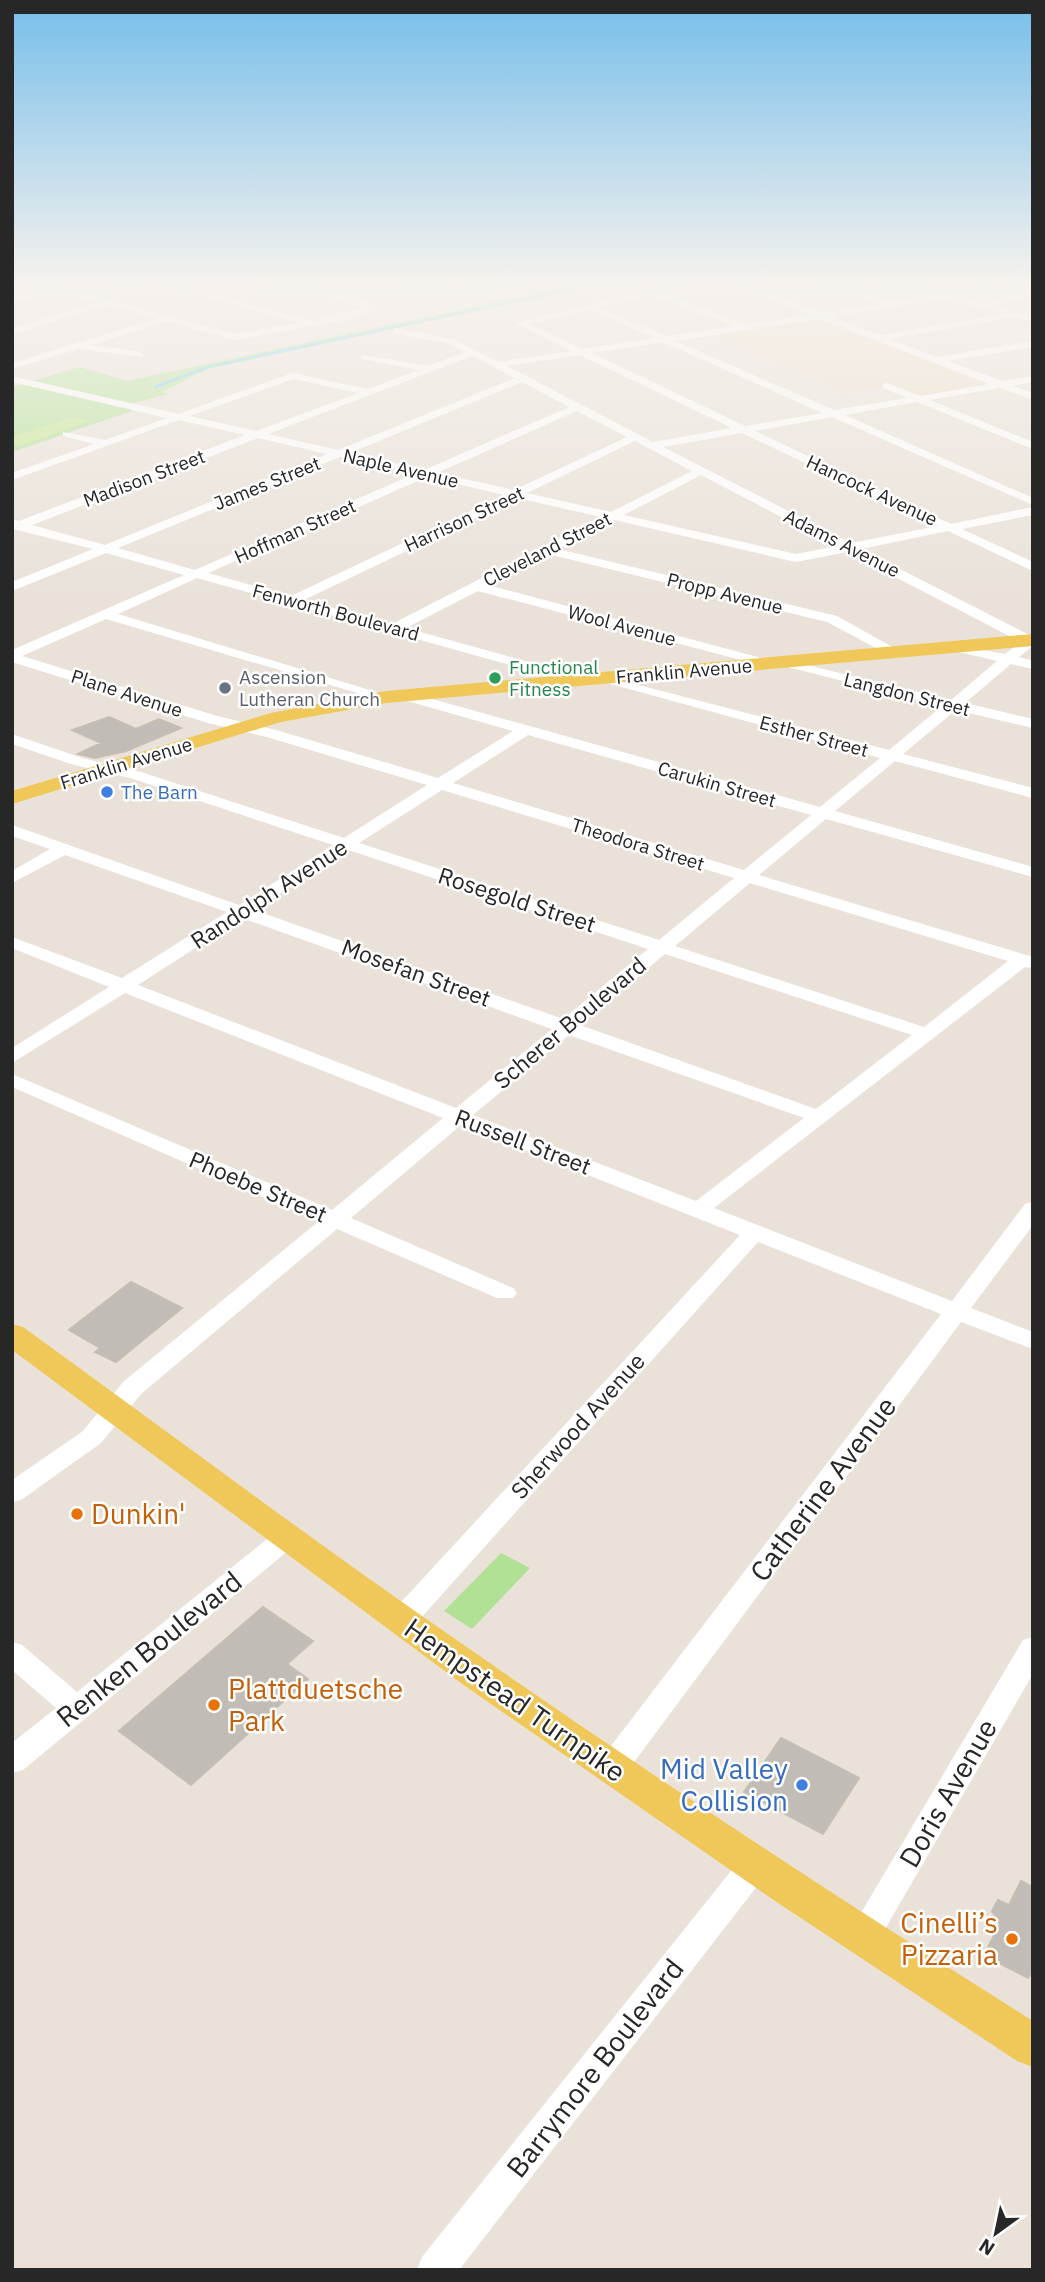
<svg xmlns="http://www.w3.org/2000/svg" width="1045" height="2282" font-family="'IBM Plex Sans',sans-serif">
  <rect width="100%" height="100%" fill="#eae2d9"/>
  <path fill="#ecdfc8" d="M823 318 990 384 909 400 881 387 844 393 709 335Z"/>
  <path fill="#b1e195" d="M594 281 608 283 208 369 162 392 168 394 131 404 132 411 12 452V387L80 367 127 381Z
    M501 1553 530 1568 472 1629 444 1611Z"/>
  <path fill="#c5e990" d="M72 417 90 421 20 446 12 444V437Z"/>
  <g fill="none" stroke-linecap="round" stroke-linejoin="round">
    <path stroke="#6bceed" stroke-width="2.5" d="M155 387 208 367 604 282"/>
  </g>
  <path fill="#c2bcb6" stroke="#c5beb3" stroke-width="2" d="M109 717 136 729 159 719 181 728 126 751 95 758 78 754 101 743 72 730Z
    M131 1282 182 1308 116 1362 95 1352 100 1348 69 1330Z
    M263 1607 313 1641 287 1664 308 1679 191 1785 119 1731Z
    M781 1738 859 1778 823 1834 744 1792Z
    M1021 1881 1033 1887V1969L1028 1978 984 1955 1000 1924 992 1911 998 1900 1009 1905Z"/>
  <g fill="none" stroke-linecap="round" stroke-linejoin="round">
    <path fill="#fff" fill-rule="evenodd" d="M27 281H40L80 292 148 281 91 295 235 334 298 323 150 281H163L311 320 365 307 272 281H285L369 302 378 308 345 320 235 340 167 321 91 345 141 352 144 357 79 349 12 369V363L157 318 108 305 12 334V328L98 302 55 290 12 303V297L45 288Z
      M394 281 462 291 517 281H533L462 297Z
      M609 281H621L652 289 702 281 662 292 746 324 810 315 727 281H738L822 313 881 304 822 281H833L893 302 933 296 880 281H893L982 303 1026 292 986 281 1033 289V296L992 306 1033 316V322L1013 317 890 339 937 357 1033 341V347L948 361 1002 381 1033 376V382L1013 386 1033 393V400L1000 388 930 400 1033 442V449L917 402 845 415 1033 498V505L832 417 755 431 951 524 1033 507V515L962 529 1033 562V571L948 531 861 549 1033 637V646L1019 657 1033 661V669L1011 664 965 703 1033 719V728L956 710 903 754 1033 788V798L895 761 835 811 1033 867V877L826 819 759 875 1033 957V968L1025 967 714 1208 952 1301 1025 1204 1033 1202V1225L971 1308 1033 1332V1349L961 1322 623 1777 612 1781 601 1777 597 1768 601 1759 941 1314 758 1242 411 1629 401 1632 391 1629 387 1621 391 1613 740 1235 461 1125 351 1218 513 1288 517 1293 513 1298H497L337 1229 141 1394 101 1443 21 1500 12 1502V1480L83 1431 123 1382 319 1221 12 1087V1074L332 1210 443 1118 125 993 12 1063V1048L109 987 12 948V937L122 978 227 912 65 855 12 883V871L50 849 12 836V825L239 905 333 845 130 778 71 764 12 744V734L82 758 141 772 344 838 427 785 267 737 208 723 12 662V650L184 575 106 553 12 591V582L93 549 13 529 12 519 19 521 245 435 179 420 12 480V473L94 444 63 436V432L105 440 167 418 12 382V376L178 414 292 373 368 389 418 370 362 359V355L428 366 465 352 447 343 392 333 395 328 453 339 498 362 571 351 515 323 641 292ZM651 295 735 326 666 336 599 307ZM945 299 1003 314 880 335 832 317ZM589 309 654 338 582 349 529 324ZM820 319 989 384 920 396 887 383 883 384V388L907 398 834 410 675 341ZM663 342 822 413 745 426 592 353ZM580 355 732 428 653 442 507 366ZM472 356 515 378 338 450 268 434ZM293 379 358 393 256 431 190 416ZM522 382 569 407 424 470 350 453ZM577 411 627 437 514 490 437 473ZM742 433 938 526 851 543 663 447ZM258 438 327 454 105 545 32 525ZM635 441 692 471 611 512 527 493ZM340 457 414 474 195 570 118 548ZM701 475 837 546 796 554 624 515ZM427 477 504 495 291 596 208 573ZM517 498 601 517 392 624 304 600ZM614 520 796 562 847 552 1021 642 1005 654 951 644V650L997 661 951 700 782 659 776 662 488 585 548 554 827 622 891 656 903 653 837 616 558 549ZM197 578 578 684 585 680 583 677 406 628 478 591 764 666 776 664 942 706 889 750 596 674 589 678 880 758 820 807 407 692H397V698L513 731 438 778 276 730 217 716 22 656 106 619 381 700 386 701 393 697 118 614ZM528 735 811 815 744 870 453 783ZM442 790 734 878 659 940 359 843ZM348 850 648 949 563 1019 254 910ZM750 883 1008 961 924 1027 675 946ZM242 918 552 1029 456 1108 138 985ZM665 954 912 1035 816 1109 580 1025ZM569 1035 804 1118 696 1201 473 1115Z
      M286 1528 295 1531 299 1538 295 1545 23 1770 12 1773V1743L56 1708 12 1670V1642L22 1645 77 1692 277 1531Z
      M1033 1637V1674L874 1948 863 1953 852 1948 847 1938 852 1928 1023 1640Z
      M754 1852 765 1856 770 1866 765 1876 459 2270H417L422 2257 743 1856Z"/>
    <path fill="#efc859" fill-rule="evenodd" d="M1033 634V646L386 703 281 722 12 804V791L271 713 386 691Z
      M12 1324 23 1327C153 1421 281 1517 412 1609 615 1751 822 1889 1033 2021V2067L1017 2061 778 1903 465 1686 12 1350Z"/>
  </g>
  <linearGradient id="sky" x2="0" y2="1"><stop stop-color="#76beea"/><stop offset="0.47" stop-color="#f6f2ee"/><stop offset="1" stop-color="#f6f2ee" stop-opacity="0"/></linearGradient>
  <rect width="1045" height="600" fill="url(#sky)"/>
  <circle fill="#2e9e5b" stroke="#fff" stroke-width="2.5" cx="495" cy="678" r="7"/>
  <circle fill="#6b7280" stroke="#fff" stroke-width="2.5" cx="225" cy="688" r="7"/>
  <g fill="#3f7fe0" stroke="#fff" stroke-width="2.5">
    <circle cx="107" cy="792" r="7"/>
    <circle cx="802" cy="1785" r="7"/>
  </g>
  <g fill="#e8710a" stroke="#fff" stroke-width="2.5">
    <circle cx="77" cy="1514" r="7"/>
    <circle cx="214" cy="1705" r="7"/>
    <circle cx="1012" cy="1939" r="7"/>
  </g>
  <g text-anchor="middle" stroke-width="5" stroke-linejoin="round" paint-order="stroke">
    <g font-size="19" fill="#272727" stroke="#fff">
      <text transform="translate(401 468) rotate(13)" y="7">Naple Avenue</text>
      <text transform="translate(144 478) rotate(-21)" y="7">Madison Street</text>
      <text transform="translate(267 483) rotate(-22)" y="7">James Street</text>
      <text transform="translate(872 490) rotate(25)" y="7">Hancock Avenue</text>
      <text transform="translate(464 519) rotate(-25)" y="7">Harrison Street</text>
      <text transform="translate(295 531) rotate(-24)" y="7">Hoffman Street</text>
      <text transform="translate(842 543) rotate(27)" y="7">Adams Avenue</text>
      <text transform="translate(547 549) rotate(-27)" y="7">Cleveland Street</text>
      <text transform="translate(725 593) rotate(14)" y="7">Propp Avenue</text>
      <text transform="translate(336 612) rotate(15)" y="7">Fenworth Boulevard</text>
      <text transform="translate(622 625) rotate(15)" y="7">Wool Avenue</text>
      <text transform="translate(684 671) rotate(-5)" y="7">Franklin Avenue</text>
      <text transform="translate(127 693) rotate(18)" y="7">Plane Avenue</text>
      <text transform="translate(907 694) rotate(14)" y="7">Langdon Street</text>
      <text transform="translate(814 736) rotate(15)" y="7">Esther Street</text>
      <text transform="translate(126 763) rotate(-17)" y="7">Franklin Avenue</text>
      <text transform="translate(717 784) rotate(16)" y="7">Carukin Street</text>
      <text transform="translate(638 844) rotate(17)" y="7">Theodora Street</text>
    </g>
    <g font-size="19" fill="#27864d" stroke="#fff" text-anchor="start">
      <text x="509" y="674">Functional<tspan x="509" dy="22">Fitness</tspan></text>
    </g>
    <g font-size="19" fill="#5b616d" stroke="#fff" text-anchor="start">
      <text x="239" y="684">Ascension<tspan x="239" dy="22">Lutheran Church</tspan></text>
    </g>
    <g font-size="19" fill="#366cbe" stroke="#fff" text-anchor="start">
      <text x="121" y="799">The Barn</text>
    </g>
    <g font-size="23" fill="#272727" stroke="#fff">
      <text transform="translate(269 894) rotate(-33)" y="8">Randolph Avenue</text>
      <text transform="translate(517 900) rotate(18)" y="8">Rosegold Street</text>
      <text transform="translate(416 973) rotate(20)" y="8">Mosefan Street</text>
      <text transform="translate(570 1023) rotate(-40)" y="8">Scherer Boulevard</text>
      <text transform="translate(523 1142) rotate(21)" y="8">Russell Street</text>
      <text transform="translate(258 1187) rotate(23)" y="8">Phoebe Street</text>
      <text transform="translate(578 1426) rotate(-48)" y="8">Sherwood Avenue</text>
    </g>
    <g font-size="28" fill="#272727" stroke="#fff">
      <text transform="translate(823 1489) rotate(-53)" y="10">Catherine Avenue</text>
      <text transform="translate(149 1649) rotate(-39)" y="10">Renken Boulevard</text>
      <text transform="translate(515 1700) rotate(35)" y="10">Hempstead Turnpike</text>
      <text transform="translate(948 1793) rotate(-60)" y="10">Doris Avenue</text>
      <text transform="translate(595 2068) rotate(-52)" y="10">Barrymore Boulevard</text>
    </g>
    <g font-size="28" fill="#c56008" stroke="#fff" text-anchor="start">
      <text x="91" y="1524">Dunkin'</text>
      <text x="228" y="1699">Plattduetsche<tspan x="228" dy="32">Park</tspan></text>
      <text x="998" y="1933" text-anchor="end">Cinelli’s<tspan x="998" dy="32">Pizzaria</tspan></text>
    </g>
    <g font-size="28" fill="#366cbe" stroke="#fff" text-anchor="end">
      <text x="788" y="1779">Mid Valley<tspan x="788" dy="32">Collision</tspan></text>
    </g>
  </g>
  <rect width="1045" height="2282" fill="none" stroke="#272727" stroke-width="28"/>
  <g transform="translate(996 2233) rotate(213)" stroke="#ffffff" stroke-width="5" paint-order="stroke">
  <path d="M0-5L12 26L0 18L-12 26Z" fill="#272727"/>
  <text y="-10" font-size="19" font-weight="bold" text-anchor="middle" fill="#272727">N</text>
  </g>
</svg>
